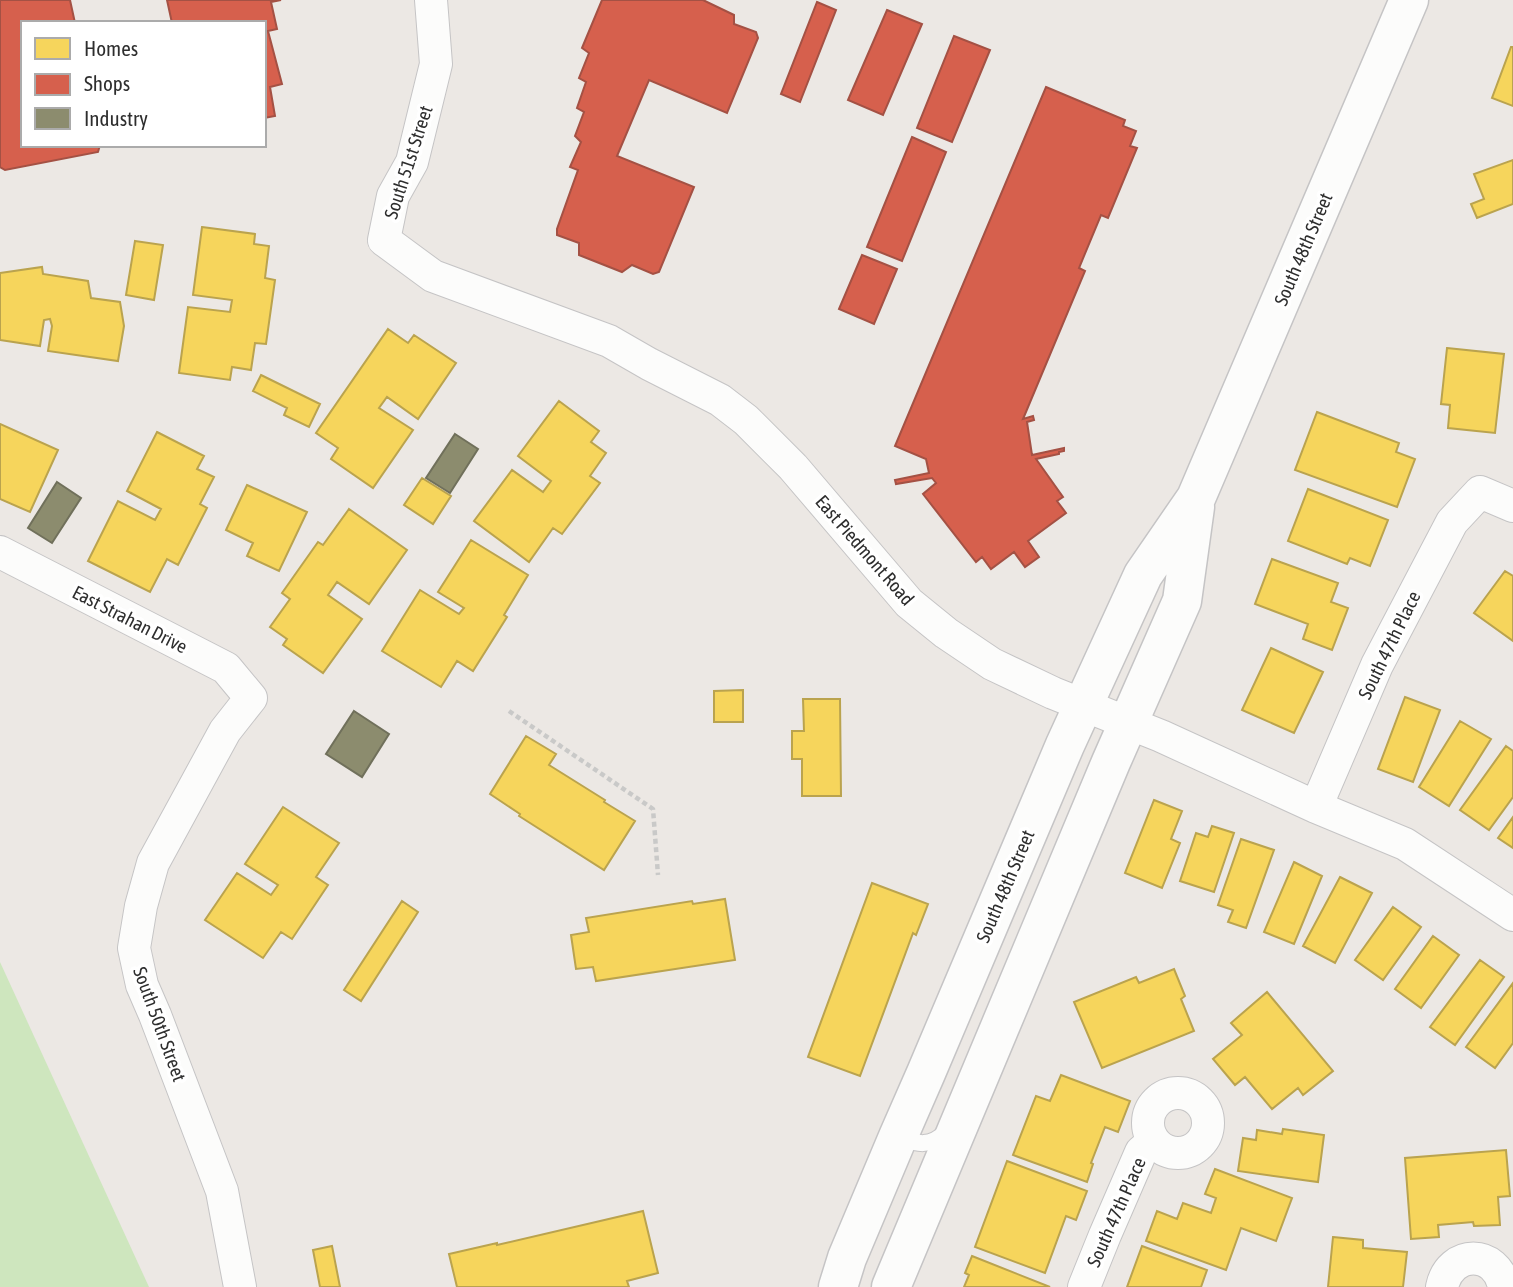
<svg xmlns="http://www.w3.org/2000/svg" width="1513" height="1287" font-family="'Asap Condensed',sans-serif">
  <rect width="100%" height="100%" fill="#ece8e4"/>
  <path fill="#cee6be" d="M0 962 149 1287H0Z"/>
  <path fill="#f6d55c" stroke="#baa34e" stroke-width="2" d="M1511 47H1513V106L1492 98Z
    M1513 160V204L1477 218 1471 204 1484 199 1474 174Z
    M202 227 255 234 254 244 269 246 265 278 275 280 266 344 255 343 251 370 232 367 230 380 179 373 188 307 230 312 232 300 193 295Z
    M135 241 163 245 154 300 126 295Z
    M42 267 43 274 88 281 91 298 120 302 124 326 118 361 48 351 52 326 50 319 44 320 40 346 0 340V273Z
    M388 329 408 343 414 335 456 363 418 419 387 397 379 408 413 430 373 488 331 459 338 448 316 433Z
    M1447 348 1504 354 1495 433 1448 428 1450 405 1441 404Z
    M261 375 320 404 309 427 284 415 287 408 253 391Z
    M559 401 599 431 591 442 606 453 590 476 600 483 562 534 553 528 529 562 474 521 512 470 543 492 551 481 518 456Z
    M1317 412 1399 443 1396 452 1415 459 1397 507 1295 470Z
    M0 424 58 450 30 512 0 499Z
    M157 432 204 456 197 469 214 477 200 504 207 508 178 565 167 559 150 592 88 561 118 501 155 520 161 509 127 491Z
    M422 478 451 496 433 524 404 505Z
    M247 485 307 512 279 571 247 556 253 543 226 530Z
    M1308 489 1388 520 1370 566 1350 558 1347 564 1288 541Z
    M349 509 407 550 369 604 337 582 328 595 362 619 323 673 283 645 287 639 270 627 290 599 282 593 318 542 323 545Z
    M471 540 528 575 504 615 507 617 473 671 457 661 441 687 382 651 420 590 459 614 464 608 438 592Z
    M1272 559 1338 583 1331 602 1348 608 1332 650 1303 639 1308 624 1255 604Z
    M1505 571 1513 576V641L1474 613Z
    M1271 648 1323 672 1294 733 1242 710Z
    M743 690V722H714V691Z
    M1405 697 1440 710 1413 782 1378 769Z
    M803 699H840L841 796H802V759H792V731H804Z
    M1460 721 1491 739 1449 806 1419 787Z
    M526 736 556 754 549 765 605 800 604 802 635 821 604 870 519 816 520 814 490 794Z
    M1506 746 1513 751V797L1489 830 1460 810Z
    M1154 800 1182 811 1171 839 1180 843 1162 888 1125 873Z
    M283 807 339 843 316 877 328 885 292 939 281 932 263 958 205 920 237 873 271 895 278 885 245 864Z
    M1513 817V848L1498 838Z
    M1212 826 1234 833 1214 892 1180 881 1196 833 1208 837Z
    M1241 839 1274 850 1246 928 1228 922 1233 910 1218 905Z
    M1294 862 1322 876 1294 944 1264 932Z
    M1340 877 1372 893 1335 963 1303 946Z
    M872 883 928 904 916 935 913 933 860 1076 808 1057Z
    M725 899 735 960 596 981 593 967 576 969 571 935 589 932 586 918 692 901 693 904Z
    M402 901 418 912 361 1001 344 990Z
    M1393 907 1421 927 1383 980 1355 960Z
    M1433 936 1459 955 1421 1008 1395 989Z
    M1480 960 1504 977 1455 1045 1430 1027Z
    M1174 969 1185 996 1181 999 1194 1031 1102 1068 1074 1002 1136 977 1139 983Z
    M1513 983V1043L1495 1068 1466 1047Z
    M1267 992 1333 1071 1303 1095 1298 1088 1272 1109 1245 1077 1235 1085 1213 1059 1242 1035 1231 1023Z
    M1061 1075 1130 1101 1118 1132 1105 1127 1091 1163 1093 1164 1087 1182 1013 1155 1036 1096 1050 1101Z
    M1283 1129 1324 1135 1318 1182 1238 1171 1243 1138 1256 1140 1257 1130 1282 1134Z
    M1506 1150 1510 1196 1498 1197 1500 1225 1474 1226 1473 1222 1438 1225 1439 1237 1411 1239 1405 1158Z
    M1007 1161 1087 1191 1076 1220 1066 1216 1045 1273 975 1247Z
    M1215 1169 1292 1198 1276 1241 1241 1228 1226 1270 1146 1241 1157 1211 1177 1219 1183 1203 1211 1213 1216 1198 1205 1194Z
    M643 1211 658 1273 627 1281 629 1287H457L449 1254 497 1243V1245Z
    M1333 1237 1363 1240V1248L1407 1252 1403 1287H1328Z
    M332 1246 340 1287H320L313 1250Z
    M1142 1246 1207 1270 1201 1287H1127Z
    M972 1256 1050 1287H964L969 1275 965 1273Z"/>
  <path fill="#d6604d" stroke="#a45144" stroke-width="2" d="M0 0H70L75 23H23V145H100L98 152 5 170 0 167Z
    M167 0H281L271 2 277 29 268 31 282 84 270 87 275 116 264 118V23H172Z
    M602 0H703L734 15V24L756 32 758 38 727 113 649 80 617 156 694 187 659 272 653 274 632 265 622 272 579 255V243L557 235V229L578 170 570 167 581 142 575 136 584 112 577 108 586 82 579 78 589 53 582 48Z
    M817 2 836 10 800 102 781 94Z
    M887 10 922 24 883 115 848 100Z
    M954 36 990 50 952 142 917 128Z
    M1046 87 1125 120 1123 126 1136 131 1130 146 1137 148 1108 218 1101 215 1079 268 1085 271 1023 419 1033 416 1034 420 1027 422 1032 455 1064 448V451L1059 452V454L1036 459 1063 497 1057 501 1066 513 1028 541 1039 557 1025 567 1014 552 991 569 982 557 976 562 923 494 936 483 932 478 896 484 895 480 929 473 926 459 895 446Z
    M912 137 946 152 902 261 867 247Z
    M862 255 897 269 874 324 839 309Z"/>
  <path fill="#8c8c6e" stroke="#70705b" stroke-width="2" d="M455 434 478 449 450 493 426 478Z
    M57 482 81 498 52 543 28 528Z
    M354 711 389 734 362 777 326 754Z"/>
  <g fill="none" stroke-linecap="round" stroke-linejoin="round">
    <g stroke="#c5c4c5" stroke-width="18">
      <path id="service" d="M898 1137C918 1144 929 1148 946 1132"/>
    </g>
    <g stroke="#c5c4c5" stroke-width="34">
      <path id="minor" d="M431 0 436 64 412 162 393 196 384 240 433 276 609 341 649 364 720 400 746 420 793 467 909 603 946 633 992 664 1053 693 1161 736 1316 807 1405 844 1513 915
        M0 552 226 668 251 698 225 731 153 863 141 906 134 948 142 985 155 1015 222 1191 240 1287
        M1316 807 1377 665 1452 522 1480 492 1513 506
        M1148 1123a30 30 0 1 1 60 0a30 30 0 1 1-60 0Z
        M1084 1287 1105 1235 1141 1152 1154 1141
        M1442 1287C1450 1249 1497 1249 1504 1287"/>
    </g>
    <g stroke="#c5c4c5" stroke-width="41">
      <path id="secondary" d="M838 1287 847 1258 898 1137 926 1073 1065 745 1143 575 1196 498 1409 0
        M891 1287 1111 762 1182 601 1195 507"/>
    </g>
    <path stroke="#c9c9c8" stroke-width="4.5" stroke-dasharray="5 3.5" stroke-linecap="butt" d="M509 711 653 809 658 875"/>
    <use href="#service" stroke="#fcfcfb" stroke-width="16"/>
    <use href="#minor" stroke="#fcfcfb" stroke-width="32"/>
    <use href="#secondary" stroke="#fcfcfb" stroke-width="38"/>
  </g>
  <g text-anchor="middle" stroke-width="7" stroke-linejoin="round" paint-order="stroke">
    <g font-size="19" fill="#2e2e2e" stroke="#fff">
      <text transform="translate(408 162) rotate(-72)" y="7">South 51st Street</text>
      <text transform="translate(1303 249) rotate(-67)" y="7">South 48th Street</text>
      <text transform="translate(865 550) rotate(49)" y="7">East Piedmont Road</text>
      <text transform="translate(130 619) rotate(27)" y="7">East Strahan Drive</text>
      <text transform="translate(1389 645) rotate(-64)" y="7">South 47th Place</text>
      <text transform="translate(1005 886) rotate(-67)" y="7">South 48th Street</text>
      <text transform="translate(160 1024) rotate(70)" y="7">South 50th Street</text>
      <text transform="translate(1116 1212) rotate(-66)" y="7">South 47th Place</text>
    </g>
  </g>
  <rect x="21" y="21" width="245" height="126" fill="#ffffff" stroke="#ababab" stroke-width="2"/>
  <rect x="35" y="38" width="35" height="21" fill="#f6d55c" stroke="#ababab" stroke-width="2"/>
  <text x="84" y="56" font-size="21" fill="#2e2e2e">Homes</text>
  <rect x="35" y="74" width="35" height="21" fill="#d6604d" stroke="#ababab" stroke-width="2"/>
  <text x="84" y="91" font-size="21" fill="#2e2e2e">Shops</text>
  <rect x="35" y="108" width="35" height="21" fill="#8c8c6e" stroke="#ababab" stroke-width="2"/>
  <text x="84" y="126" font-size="21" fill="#2e2e2e">Industry</text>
</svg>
